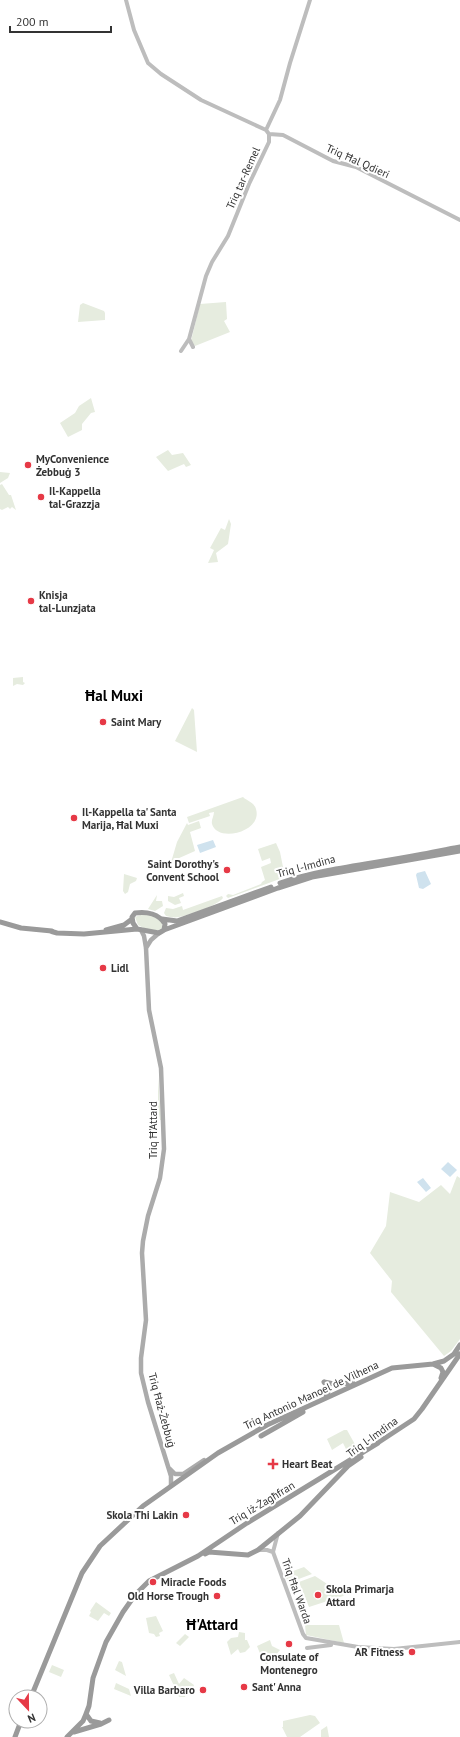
<svg xmlns="http://www.w3.org/2000/svg" width="460" height="1737" font-family="'PT Sans',sans-serif">
  <rect width="100%" height="100%" fill="#fff"/>
  <path fill="#e6ecdf" d="M226 302 227 319 224 321 230 332 195 346 191 341 200 304Z
    M83 303 104 311 105 313V320L78 322 80 305Z
    M91 398 95 412 91 413 82 424V430L68 437 60 423 75 413 79 406Z
    M168 450 172 455 183 453 191 465 186 467 184 464 168 471 156 457Z
    M0 472 10 473 8 478 0 483Z
    M2 484 9 495H11L16 510 12 507 10 509 8 507 2 510 0 509V485Z
    M229 519 231 524 228 544 216 553 218 562 208 563 214 550 210 548 221 528 225 530Z
    M23 677V682L25 683 23 685 17 684 13 686V678Z
    M192 708 194 710 197 752 175 741Z
    M243 797C247 801 254 802 256 809 263 832 217 843 212 824 211 820 214 816 214 812L209 813 210 816 189 823 187 817Z
    M199 821 201 828 190 832 195 851 168 863 172 859 177 842 187 823 188 825Z
    M276 843 280 852 285 877 228 898 226 896 228 894 233 895 261 884 262 882 265 880 261 867 271 863 270 858 262 861 258 849Z
    M124 874 137 878 136 881 130 884 128 892 125 894 123 891Z
    M183 893 184 896 179 898 181 903 175 905 168 901V896L174 897Z
    M157 895 156 901H162L163 906 155 911 148 909Z
    M222 896 223 898C217 906 189 915 179 917 174 918 170 917 166 916L164 913 166 908 173 909 182 906 183 910Z
    M143 914 153 916 162 922V928C155 934 145 929 138 925L135 917Z
    M158 1077 161 1120H160L158 1108Z
    M457 1176 460 1178V1339L451 1351 444 1356 391 1292 392 1281 370 1253 386 1226 390 1192 419 1202 441 1185 450 1194Z
    M344 1430H347L357 1448V1451L349 1455 343 1443 332 1450 327 1439Z
    M304 1567 312 1574 288 1583 285 1574Z
    M315 1576 344 1595 343 1596 309 1607 299 1582Z
    M96 1602 111 1613 109 1616 104 1613 98 1621 89 1616 91 1612 90 1611Z
    M156 1616 163 1631 159 1633 160 1636 156 1637 154 1634 149 1633 146 1618Z
    M305 1625H339L344 1643 306 1635Z
    M239 1632 245 1633V1640H247L250 1647 245 1652 240 1653 238 1649 231 1655 227 1642 231 1638 238 1637Z
    M185 1634 189 1637 180 1646 176 1643Z
    M270 1640 272 1646 280 1650 270 1662 266 1664 261 1656 257 1646Z
    M119 1661 122 1662 126 1676 115 1670Z
    M52 1665 64 1670 61 1677 49 1672Z
    M174 1673 179 1684 184 1678 194 1685 192 1691H187L185 1697H179L169 1675Z
    M116 1683 129 1689 131 1696 114 1689Z
    M310 1715 315 1716 320 1723 300 1737H287L282 1727H283V1721Z
    M327 1726 329 1737H321V1730Z"/>
  <path fill="#cfe2ee" d="M213 840 216 847 200 853 197 845Z
    M425 871 431 884 423 889 419 888 416 875 417 873Z
    M448 1162 457 1170 450 1177 441 1169Z
    M423 1178 431 1188 426 1192 417 1182Z"/>
  <g fill="none" stroke-linecap="round" stroke-linejoin="round">
    <path stroke="#bdbdbd" stroke-width="4" d="M126 0 134 30 148 63 161 74 201 100 266 130
      M269 134 283 135 333 161 356 167 460 220
      M189 339 193 347
      M181 351 189 339 206 276 212 262 228 236 249 184 269 142V134L266 130 280 100 290 63 310 0
      M278 1533 273 1552 303 1634 306 1638 358 1647 394 1649 460 1642
      M258 1550H267L273 1552
      M307 1648 331 1645"/>
    <path stroke="#ababab" stroke-width="4.5" d="M141 930 144 936 146 948 149 1010 161 1068 164 1149 160 1178 148 1216 143 1241 142 1253 146 1320 141 1358V1373L148 1402 171 1476V1486
      M146 948 151 940 159 933
      M170 1469 175 1474H183L204 1460"/>
    <path stroke="#9a9a9a" stroke-width="5" d="M280 883C325 868 372 864 418 855 432 853 446 849 460 847
      M162 919 177 921 271 887
      M0 922 21 928 52 931
      M137 929 133 923 132 917 135 913C147 911 159 914 165 924L164 930
      M106 930 124 925 132 919
      M50 931 57 933 84 934 137 929 159 933 164 930 278 888 312 877 460 851
      M433 1364 441 1368 443 1372 441 1378
      M324 1382 334 1384 353 1383
      M324 1382 329 1389 326 1397
      M261 1436 303 1412
      M376 1444 414 1419 422 1409 460 1354
      M205 1554 209 1552 248 1555 258 1550 300 1516 348 1466 361 1457
      M31 1697 82 1573 100 1546 143 1506 218 1453 267 1425 392 1368 433 1364 444 1361 454 1354 460 1345
      M86 1714 91 1721 100 1723
      M74 1732 101 1724 109 1720
      M15 1737 21 1721
      M67 1737 83 1721 86 1714 89 1706 93 1678 106 1642 123 1612 135 1595 149 1581 198 1556 247 1523 378 1443"/>
  </g>
  <g fill="#e63946" stroke="#fff" stroke-width="1.5">
    <circle cx="28" cy="465" r="4"/>
    <circle cx="41" cy="497" r="4"/>
    <circle cx="31" cy="601" r="4"/>
    <circle cx="103" cy="722" r="4"/>
    <circle cx="74" cy="818" r="4"/>
    <circle cx="227" cy="870" r="4"/>
    <circle cx="103" cy="968" r="4"/>
    <path d="M271 1458h4v4h4v4h-4v4h-4v-4h-4v-4h4z"/>
    <circle cx="186" cy="1515" r="4"/>
    <circle cx="153" cy="1582" r="4"/>
    <circle cx="318" cy="1595" r="4"/>
    <circle cx="217" cy="1596" r="4"/>
    <circle cx="289" cy="1644" r="4"/>
    <circle cx="412" cy="1652" r="4"/>
    <circle cx="244" cy="1687" r="4"/>
    <circle cx="203" cy="1690" r="4"/>
  </g>
  <g text-anchor="middle" stroke-width="4" stroke-linejoin="round" paint-order="stroke">
    <g font-size="11" fill="#333" stroke="#fff">
      <text transform="translate(358 161) rotate(24)" y="4">Triq Ħal Qdieri</text>
      <text transform="translate(243 178) rotate(-66)" y="4">Triq tar-Remel</text>
      <text transform="translate(306 866) rotate(-15)" y="4">Triq l-Imdina</text>
      <text transform="translate(153 1130) rotate(-90)" y="4">Triq Ħ'Attard</text>
      <text transform="translate(311 1395) rotate(-25)" y="4">Triq Antonio Manoel de Vilhena</text>
      <text transform="translate(162 1410) rotate(75)" y="4">Triq Ħaż-Żebbuġ</text>
      <text transform="translate(372 1437) rotate(-36)" y="4">Triq l-Imdina</text>
      <text transform="translate(262 1503) rotate(-31)" y="4">Triq iż-Żagħfran</text>
      <text transform="translate(297 1591) rotate(70)" y="4">Triq Ħal Warda</text>
    </g>
    <g font-size="11" font-weight="bold" fill="#333" stroke="#fff" text-anchor="start">
      <text x="36" y="463">MyConvenience<tspan x="36" dy="13">Żebbuġ 3</tspan></text>
      <text x="49" y="495">Il-Kappella<tspan x="49" dy="13">tal-Grazzja</tspan></text>
      <text x="39" y="599">Knisja<tspan x="39" dy="13">tal-Lunzjata</tspan></text>
      <text x="111" y="726">Saint Mary</text>
      <text x="82" y="816">Il-Kappella ta' Santa<tspan x="82" dy="13">Marija, Ħal Muxi</tspan></text>
      <text x="219" y="868" text-anchor="end">Saint Dorothy's<tspan x="219" dy="13">Convent School</tspan></text>
      <text x="111" y="972">Lidl</text>
      <text x="282" y="1468">Heart Beat</text>
      <text x="178" y="1519" text-anchor="end">Skola Thi Lakin</text>
      <text x="161" y="1586">Miracle Foods</text>
      <text x="326" y="1593">Skola Primarja<tspan x="326" dy="13">Attard</tspan></text>
      <text x="209" y="1600" text-anchor="end">Old Horse Trough</text>
      <text x="404" y="1656" text-anchor="end">AR Fitness</text>
      <text x="289" y="1661" text-anchor="middle">Consulate of<tspan x="289" dy="13">Montenegro</tspan></text>
      <text x="252" y="1691">Sant' Anna</text>
      <text x="195" y="1694" text-anchor="end">Villa Barbaro</text>
    </g>
    <g font-size="15" font-weight="bold" fill="#000" stroke="#fff">
      <text x="114" y="701">Ħal Muxi</text>
      <text x="212" y="1630">Ħ'Attard</text>
    </g>
  </g>
  <g transform="translate(28 1709) rotate(158)"><circle r="19" fill="#ffffff" stroke="#adadad"/>
  <path d="M0-3L7 15L0 10L-7 15Z" fill="#e63946"/>
  <text y="-6" font-size="11" font-weight="bold" text-anchor="middle" fill="#333333">N</text>
  </g>
  <path d="M10 26v6h101v-6" fill="none" stroke="#333333" stroke-width="2"/>
  <text x="16" y="26" font-size="12" fill="#333333" stroke="#ffffff" stroke-width="3" paint-order="stroke">200 m</text>
</svg>
